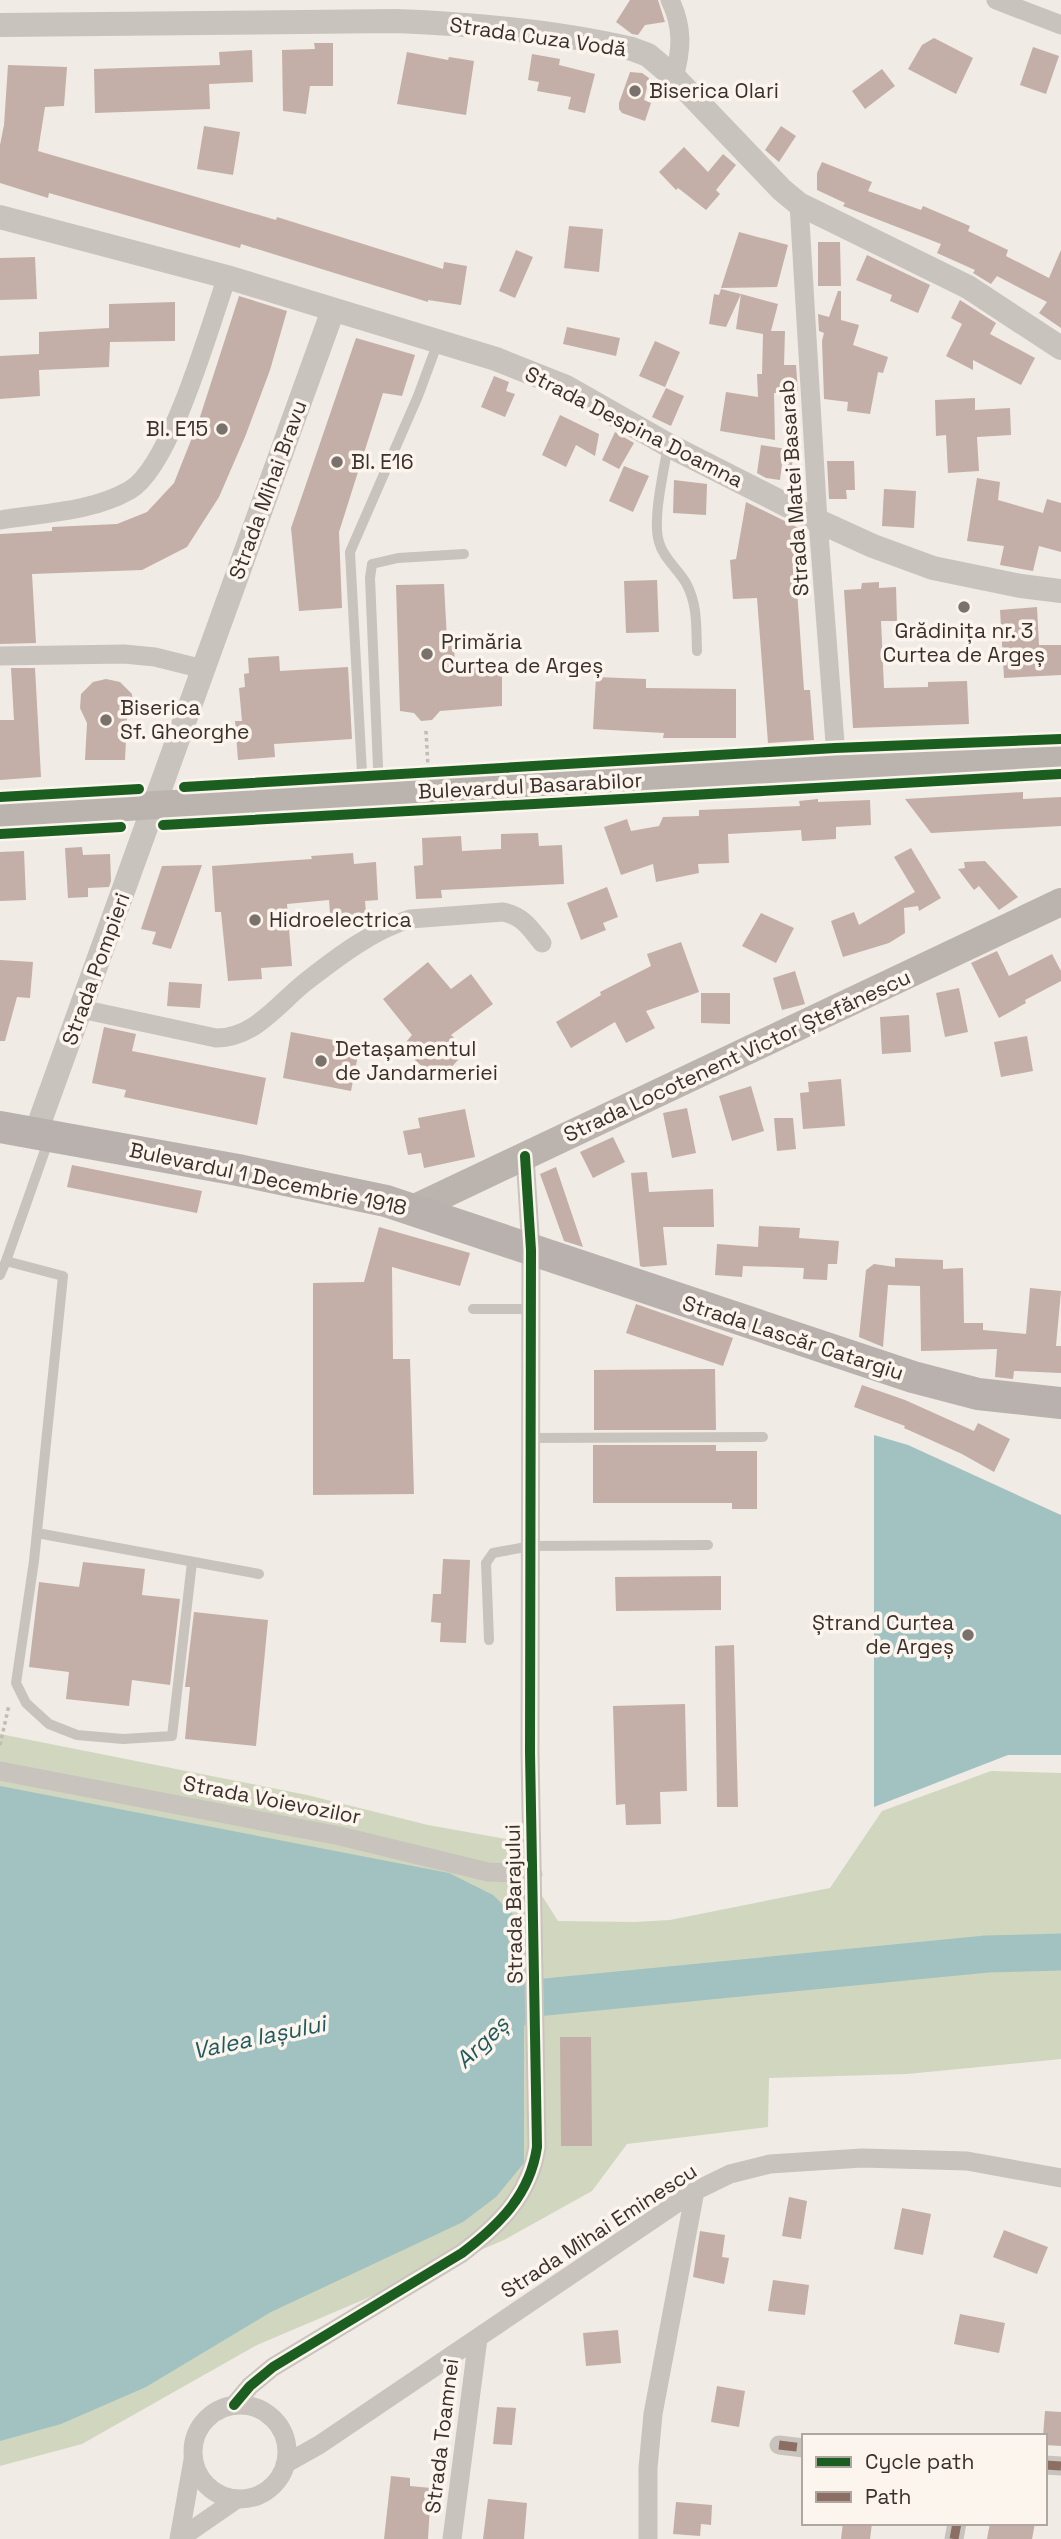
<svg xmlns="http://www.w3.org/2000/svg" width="1061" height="2539" font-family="'Space Grotesk',sans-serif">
  <rect width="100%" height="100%" fill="#f0ebe5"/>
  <path fill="#d1d6bf" d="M0 1734 307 1795 428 1825 506 1839 558 1921 634 1922 670 1920 830 1888 882 1811 991 1771 1061 1773V2059L907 2074 769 2078 768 2127 627 2144 592 2191 504 2240 257 2345 82 2444 0 2466Z"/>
  <path fill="#a1c2c1" d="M874 1435 908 1445 1061 1515V1755H1008L874 1807Z
    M0 1786 449 1873 493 1895 524 1925V2163L496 2197 463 2222 271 2312 146 2387 61 2424 0 2441Z"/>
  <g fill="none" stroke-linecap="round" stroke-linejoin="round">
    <path stroke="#a1c2c1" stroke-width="37" d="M502 2022 525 1999 987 1954 1061 1952"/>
  </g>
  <path fill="#c3afa7" d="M630 0H658L665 22 645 25 638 35 632 34 616 22Z
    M934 38 973 58 956 94 908 69 922 45Z
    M314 43H333V86H310L306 114 283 111 282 50 315 49Z
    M1033 47 1059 56 1046 94 1020 85Z
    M252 50 253 82 209 84 210 109 95 113 94 69 220 65 219 52Z
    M407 52 448 60 449 57 474 61 466 115 397 104Z
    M532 54 560 59 559 65 595 74 585 113 568 109 571 97 537 91 539 82 528 80Z
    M8 65 67 67 64 106 45 107 38 151 276 220 277 217 443 269 444 262 467 266 461 305 428 300V302L241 244 240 248 49 193 48 198 0 183V145L4 125Z
    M882 69 895 86 865 109 852 91Z
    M630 72 642 73 649 78 644 100 651 103 645 121 622 113 619 109V103Z
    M204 126 240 132 233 175 197 169Z
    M781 126 796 136 779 162 765 150Z
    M684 147 708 172 723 154 736 165 716 190 720 194 706 210 678 188 676 190 659 172Z
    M822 162 872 182 868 191 921 210 923 206 970 226 968 231 1008 250 1006 256 1049 278 1061 250V328L1039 313 1047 302 997 276 991 284 973 273 975 270 937 253 941 244 843 206 845 203 817 190V173Z
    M569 226 603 229 599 272 564 268Z
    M739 232 788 245 777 287 721 288Z
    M818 242H840L841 286H818Z
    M516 250 533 257 515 298 499 291Z
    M867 255 930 285 918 313 890 301 892 295 856 280Z
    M35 257 37 299 0 300V258Z
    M721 289 741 294 726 327 709 324 714 294 719 295Z
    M838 291H841V320L859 325 853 345 888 357 883 373 878 372 870 414 847 411 848 402 824 399 822 341 824 333 819 331 818 314 829 317Z
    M741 294 778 304 771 331H785L784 365H796L798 392 774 393 775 440 720 431 726 392 758 397 757 374H762L763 334 736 329Z
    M239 296 287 311 270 370 245 437 219 497 187 547 142 570 32 574 36 643 0 644V534L52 531V527L117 524 147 512 174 483 199 420Z
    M960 300 996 323 990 334 1035 358 1021 385 973 360V370L946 356 962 324 951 318Z
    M175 302V341L110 342 109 367 39 370 40 396 0 399V356L39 354V332L109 328V304Z
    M567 327 620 338 616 356 563 344Z
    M356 338 415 355 402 396 383 393 339 532 342 608 299 611 291 528Z
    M655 341 680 352 665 387 639 376Z
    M494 376 509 382 506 391 515 394 505 417 481 407Z
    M666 388 684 396 671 426 652 417Z
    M975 398V410L1010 408 1011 435 977 437 979 471 948 473 946 435 936 436 935 400Z
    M560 415 599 434 595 456 576 445 566 467 542 455Z
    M615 432 634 443 619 469 602 460Z
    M761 445 794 450 792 465 782 464 780 480 766 478 757 473Z
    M827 461H854L855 490H846L847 499H829Z
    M624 466 649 476 633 512 609 501Z
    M977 478 1000 482 998 500 1043 513 1047 499 1061 503V552L1039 546 1033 571 1000 565 1004 546 967 541Z
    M674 480 707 484 706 515 673 513Z
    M884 489 916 491 914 528 882 526Z
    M746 502 807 532 806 553 794 547 804 690H810L814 740 768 743 757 598 733 599 730 560 736 559Z
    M657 580 659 632 626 633 624 581Z
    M879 582V588L896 587 897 621H881L884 688 928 687V682L967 681 969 724 853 728 844 590 861 589 862 583Z
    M444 584 447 640 454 641 455 669 502 666V706L440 711 432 720 421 721 414 713 400 711 396 585Z
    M1037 607 1039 645H1061V675L1004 678 1000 610Z
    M279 656 280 671 348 667 352 739 274 744 275 757 238 760 235 721H242L239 688 245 687 244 674 249 673 248 658Z
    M11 668H35L41 777 0 780V720H14Z
    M596 677 646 679V688L736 689V738H663L664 733 593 729Z
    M106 679 120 682 132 694 133 706 127 718 125 760H85L87 723 80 708 81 694 93 682Z
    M1023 792V799L1061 797V826L931 833 905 799Z
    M818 799V802L870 800 871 825 836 827V839L802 841 801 830 728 834 729 863 698 864 699 873 656 882 653 864 621 875 604 827 627 819 631 831 659 826 663 817 699 816V810L800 806 799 801Z
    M538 833 539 846 562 845 564 884 441 890 442 898 416 899 414 866 423 865 422 838 461 836 462 851 501 849V834Z
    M82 847 83 855 110 854 111 881 109 887 88 888V897L68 898 65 848Z
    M911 848 941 898 919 911 918 906 904 908 905 933 889 943 843 957 831 921 854 912 859 925 915 892 894 857Z
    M24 851 26 900 0 901V852Z
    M353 853 354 864 376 862 378 900 365 901 367 924 339 927 341 913H330L329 900 287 904 292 966 261 968 262 979 228 981 221 912H215L212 866 312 859 311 856Z
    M985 861 1018 897 999 910 979 886 974 890 958 869 965 868 964 862Z
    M202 865 171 949 152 944 156 932 141 929 162 866Z
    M607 887 618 917 603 923 606 930 581 940 567 903Z
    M761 913 794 928 776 963 742 946Z
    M681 942 699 992 646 1011 655 1028 626 1043 615 1022 571 1048 556 1022 601 995 600 992 651 966 647 954Z
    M997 951 1009 976 1052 954 1061 971V981L1025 1000 1026 1003 999 1018 971 963Z
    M0 960 33 962 30 998 17 997 5 1041H0Z
    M428 962 451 989 471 974 493 1004 451 1035 467 1050 439 1081 401 1048 412 1035 383 999Z
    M795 971 805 1004 782 1010 773 978Z
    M169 982 202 984 200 1008 167 1006Z
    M959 988 968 1032 945 1037 936 993Z
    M701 993H730V1024L701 1023Z
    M909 1015 911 1052 882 1054 880 1017Z
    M104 1027 136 1034 132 1051 266 1078 257 1125 124 1097 126 1090 92 1083Z
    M291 1032 360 1045 351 1091 283 1078Z
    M1027 1036 1033 1071 1001 1077 994 1042Z
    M841 1079 845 1126 803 1129 800 1093 809 1092 808 1082Z
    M751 1086 764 1131 732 1141 719 1096Z
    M687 1108 696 1153 672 1158 663 1113Z
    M465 1109 475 1157 424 1168 421 1153 408 1155 403 1131 420 1128 418 1118Z
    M774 1118H793L796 1149 777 1151Z
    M613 1137 625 1162 593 1178 580 1152Z
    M72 1165 202 1191 197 1213 67 1187Z
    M556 1167 583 1247 564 1241 540 1174Z
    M647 1172 649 1192 713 1189 714 1227H663L667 1265 643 1267 640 1266 631 1173Z
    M759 1226 800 1228 799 1238 839 1241 837 1264H828L827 1280 803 1279 804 1268 743 1266 742 1277 715 1275 717 1244 758 1247Z
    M379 1227 470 1253 460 1286 392 1267 393 1359H410L414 1494 313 1495V1283L364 1282Z
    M895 1258 943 1260V1269L963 1268 964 1323H983V1330L1026 1334 1030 1288 1061 1291 1056 1346H1061V1373L1014 1371 1013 1379 995 1377 997 1349 921 1351 920 1286 888 1285 883 1347 859 1337 866 1270 874 1264 895 1267Z
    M636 1304 733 1338 723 1366 626 1333Z
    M715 1369 716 1430H594V1370Z
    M862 1385 905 1400 974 1431 978 1423 1010 1439 994 1472 962 1454 904 1428 905 1426 854 1407Z
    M593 1445H716V1451H757V1509H732V1503H593Z
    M443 1559 470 1560 466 1643 440 1642 441 1623 431 1622 433 1594H441Z
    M83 1562 145 1569 142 1595 180 1599 170 1685 132 1680 129 1706 66 1699 69 1672 29 1667 39 1582 79 1587Z
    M721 1576V1610L616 1611 615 1577Z
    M194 1612 268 1620 256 1746 185 1739 190 1687H185Z
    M734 1645 738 1807H717L715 1646Z
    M685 1704 687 1791 660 1792 661 1824 626 1825 625 1804 616 1805 613 1706Z
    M560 2037H591L592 2146H561Z
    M789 2197 807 2201 801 2239 782 2236Z
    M902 2208 931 2214 923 2255 894 2249Z
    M1004 2230 1048 2247 1037 2274 993 2257Z
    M700 2231 725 2235 722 2257 729 2258 724 2284 693 2277Z
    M773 2280 809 2285 805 2315 768 2311Z
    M960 2314 1005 2323 999 2353 954 2344Z
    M618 2330 621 2363 586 2366 583 2333Z
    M717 2386 745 2391 739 2427 711 2422Z
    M497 2407 516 2408 512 2445 493 2444Z
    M1045 2411 1061 2412V2446L1045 2445V2436H1043Z
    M391 2476 410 2478V2486L431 2488 428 2539H384Z
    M488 2499 527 2503 524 2539H483Z
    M676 2502 712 2505 711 2525 701 2524 700 2536 673 2534Z
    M843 2523H872L870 2539H841Z
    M990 2523H1035L1032 2539H987Z"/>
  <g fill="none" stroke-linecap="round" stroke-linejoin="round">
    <path stroke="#c2bbb6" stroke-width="3.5" stroke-dasharray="3.5 3.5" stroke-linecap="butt" d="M426 731 428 767
      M0 1745 9 1705"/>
    <path stroke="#c9c3be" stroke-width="10" d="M668 445C664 471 652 519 659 542 663 558 678 569 686 583 698 605 696 627 697 651
      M379 790 370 578 372 564 398 558 464 554
      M363 791 350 552 418 396 438 342
      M49 1139 6 1261 63 1276 34 1561 16 1683 26 1703 49 1724 77 1735 123 1739 172 1736 192 1562
      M0 1275 6 1261
      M473 1309H531
      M531 1438 763 1437
      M37 1533 259 1574
      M489 1640 486 1563 493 1553 531 1546 708 1545"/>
    <path stroke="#c9c3be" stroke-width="19" d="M670 0C683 27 682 49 674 77
      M996 0 1061 25
      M799 204 818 521 837 769
      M0 520C43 513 92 512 130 490 171 466 210 325 227 277
      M0 656 124 654 155 657 203 669
      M81 1009 216 1038C256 1038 279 1002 308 980 339 956 373 930 410 919L503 912C523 916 530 928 542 943
      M0 1771 340 1836 488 1872 533 1874
      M234 2405 250 2386 273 2367 462 2253C499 2225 530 2195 537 2147L530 1752 531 1250 525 1156
      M193 2452a47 47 0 1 1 94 0a47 47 0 1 1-94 0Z
      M779 2445 804 2448
      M285 2464 319 2445 695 2191 730 2174 770 2164 862 2158 967 2161 1061 2178
      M1045 2465 1061 2466
      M179 2539 193 2460
      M179 2539 237 2499
      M452 2539 478 2338
      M648 2539V2468L653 2414 695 2191
      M954 2539 957 2523"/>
    <path stroke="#c9c3be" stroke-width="24" d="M0 25 396 21C475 24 555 31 632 49L648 55 674 77 782 190 799 204 968 287 1061 348
      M0 217 227 277 496 359 566 387 668 445 818 521 873 546 933 568 1021 586 1061 591
      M36 1132 333 310"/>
    <path stroke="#bab3ae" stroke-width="28" d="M0 816 155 805 1061 757
      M413 1209 1061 902"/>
    <path stroke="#b8b1ad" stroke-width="32" d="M0 1127 238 1170 386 1201 913 1377 978 1394 1061 1403"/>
    <path stroke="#8d6e63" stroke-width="9" stroke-dasharray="18 9" stroke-linecap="butt" d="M779 2445 804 2448
      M1045 2465 1061 2466
      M954 2539 957 2523"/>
    <g stroke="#fbf5ee" stroke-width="15">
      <path id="cycleway" d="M184 787 835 748 1061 739
        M0 797 139 789
        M163 825 1061 774
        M0 834 121 827
        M234 2405 250 2386 273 2367 462 2253C499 2225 530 2195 537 2147L530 1752 531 1250 525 1156"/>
    </g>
    <use href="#cycleway" stroke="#1b5e20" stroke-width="10"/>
  </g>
  <g fill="#7a716c" stroke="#fbf5ee" stroke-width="2.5">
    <circle cx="635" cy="91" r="7"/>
    <circle cx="222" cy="429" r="7"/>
    <circle cx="337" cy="462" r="7"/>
    <circle cx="964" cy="607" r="7"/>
    <circle cx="427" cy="654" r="7"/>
    <circle cx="106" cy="720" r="7"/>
    <circle cx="255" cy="920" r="7"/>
    <circle cx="321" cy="1061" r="7"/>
    <circle cx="968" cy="1635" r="7"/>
  </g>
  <g text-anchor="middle" stroke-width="7" stroke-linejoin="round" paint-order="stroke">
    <g font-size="21" fill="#3b302b" stroke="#fbf5ee">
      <text transform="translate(538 37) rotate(8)" y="7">Strada Cuza Vodă</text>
      <text transform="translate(634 427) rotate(27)" y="7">Strada Despina Doamna</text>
      <text transform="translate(794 488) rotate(-94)" y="7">Strada Matei Basarab</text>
      <text transform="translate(268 490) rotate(-70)" y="7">Strada Mihai Bravu</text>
      <text transform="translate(530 786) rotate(-3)" y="7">Bulevardul Basarabilor</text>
      <text transform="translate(96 969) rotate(-70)" y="7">Strada Pompieri</text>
      <text transform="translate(737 1056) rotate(-25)" y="7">Strada Locotenent Victor Ștefănescu</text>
      <text transform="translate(268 1179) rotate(12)" y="7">Bulevardul 1 Decembrie 1918</text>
      <text transform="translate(793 1338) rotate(18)" y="7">Strada Lascăr Catargiu</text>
      <text transform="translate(272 1800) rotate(11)" y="7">Strada Voievozilor</text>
      <text transform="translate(514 1904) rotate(-91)" y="7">Strada Barajului</text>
      <text transform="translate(599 2231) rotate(-33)" y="7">Strada Mihai Eminescu</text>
      <text transform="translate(442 2436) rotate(-83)" y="7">Strada Toamnei</text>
    </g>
    <g font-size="21" fill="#3b302b" stroke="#fbf5ee" text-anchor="start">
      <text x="649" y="98">Biserica Olari</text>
      <text x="208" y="436" text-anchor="end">Bl. E15</text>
      <text x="351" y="469">Bl. E16</text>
      <text x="964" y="638" text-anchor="middle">Grădinița nr. 3<tspan x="964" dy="24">Curtea de Argeș</tspan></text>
      <text x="441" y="649">Primăria<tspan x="441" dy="24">Curtea de Argeș</tspan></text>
      <text x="120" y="715">Biserica<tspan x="120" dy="24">Sf. Gheorghe</tspan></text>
      <text x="269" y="927">Hidroelectrica</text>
      <text x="335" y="1056">Detașamentul<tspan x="335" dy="24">de Jandarmeriei</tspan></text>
      <text x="954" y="1630" text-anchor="end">Ștrand Curtea<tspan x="954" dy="24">de Argeș</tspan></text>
    </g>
    <g font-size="23" font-style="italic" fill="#1f5a5e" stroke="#fbf5ee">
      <text transform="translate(259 2037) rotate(-12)" y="8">Valea Iașului</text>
      <text transform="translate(482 2042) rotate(-44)" y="8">Argeș</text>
    </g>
  </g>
  <rect x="802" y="2434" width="245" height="91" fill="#fbf5ee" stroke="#aea6a0" stroke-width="2"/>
  <rect x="816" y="2457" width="35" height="10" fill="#1b5e20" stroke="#aea6a0" stroke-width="2"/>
  <text x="865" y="2469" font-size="21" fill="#3b302b">Cycle path</text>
  <rect x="816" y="2492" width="35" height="10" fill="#8d6e63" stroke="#aea6a0" stroke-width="2"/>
  <text x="865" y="2504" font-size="21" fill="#3b302b">Path</text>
</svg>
